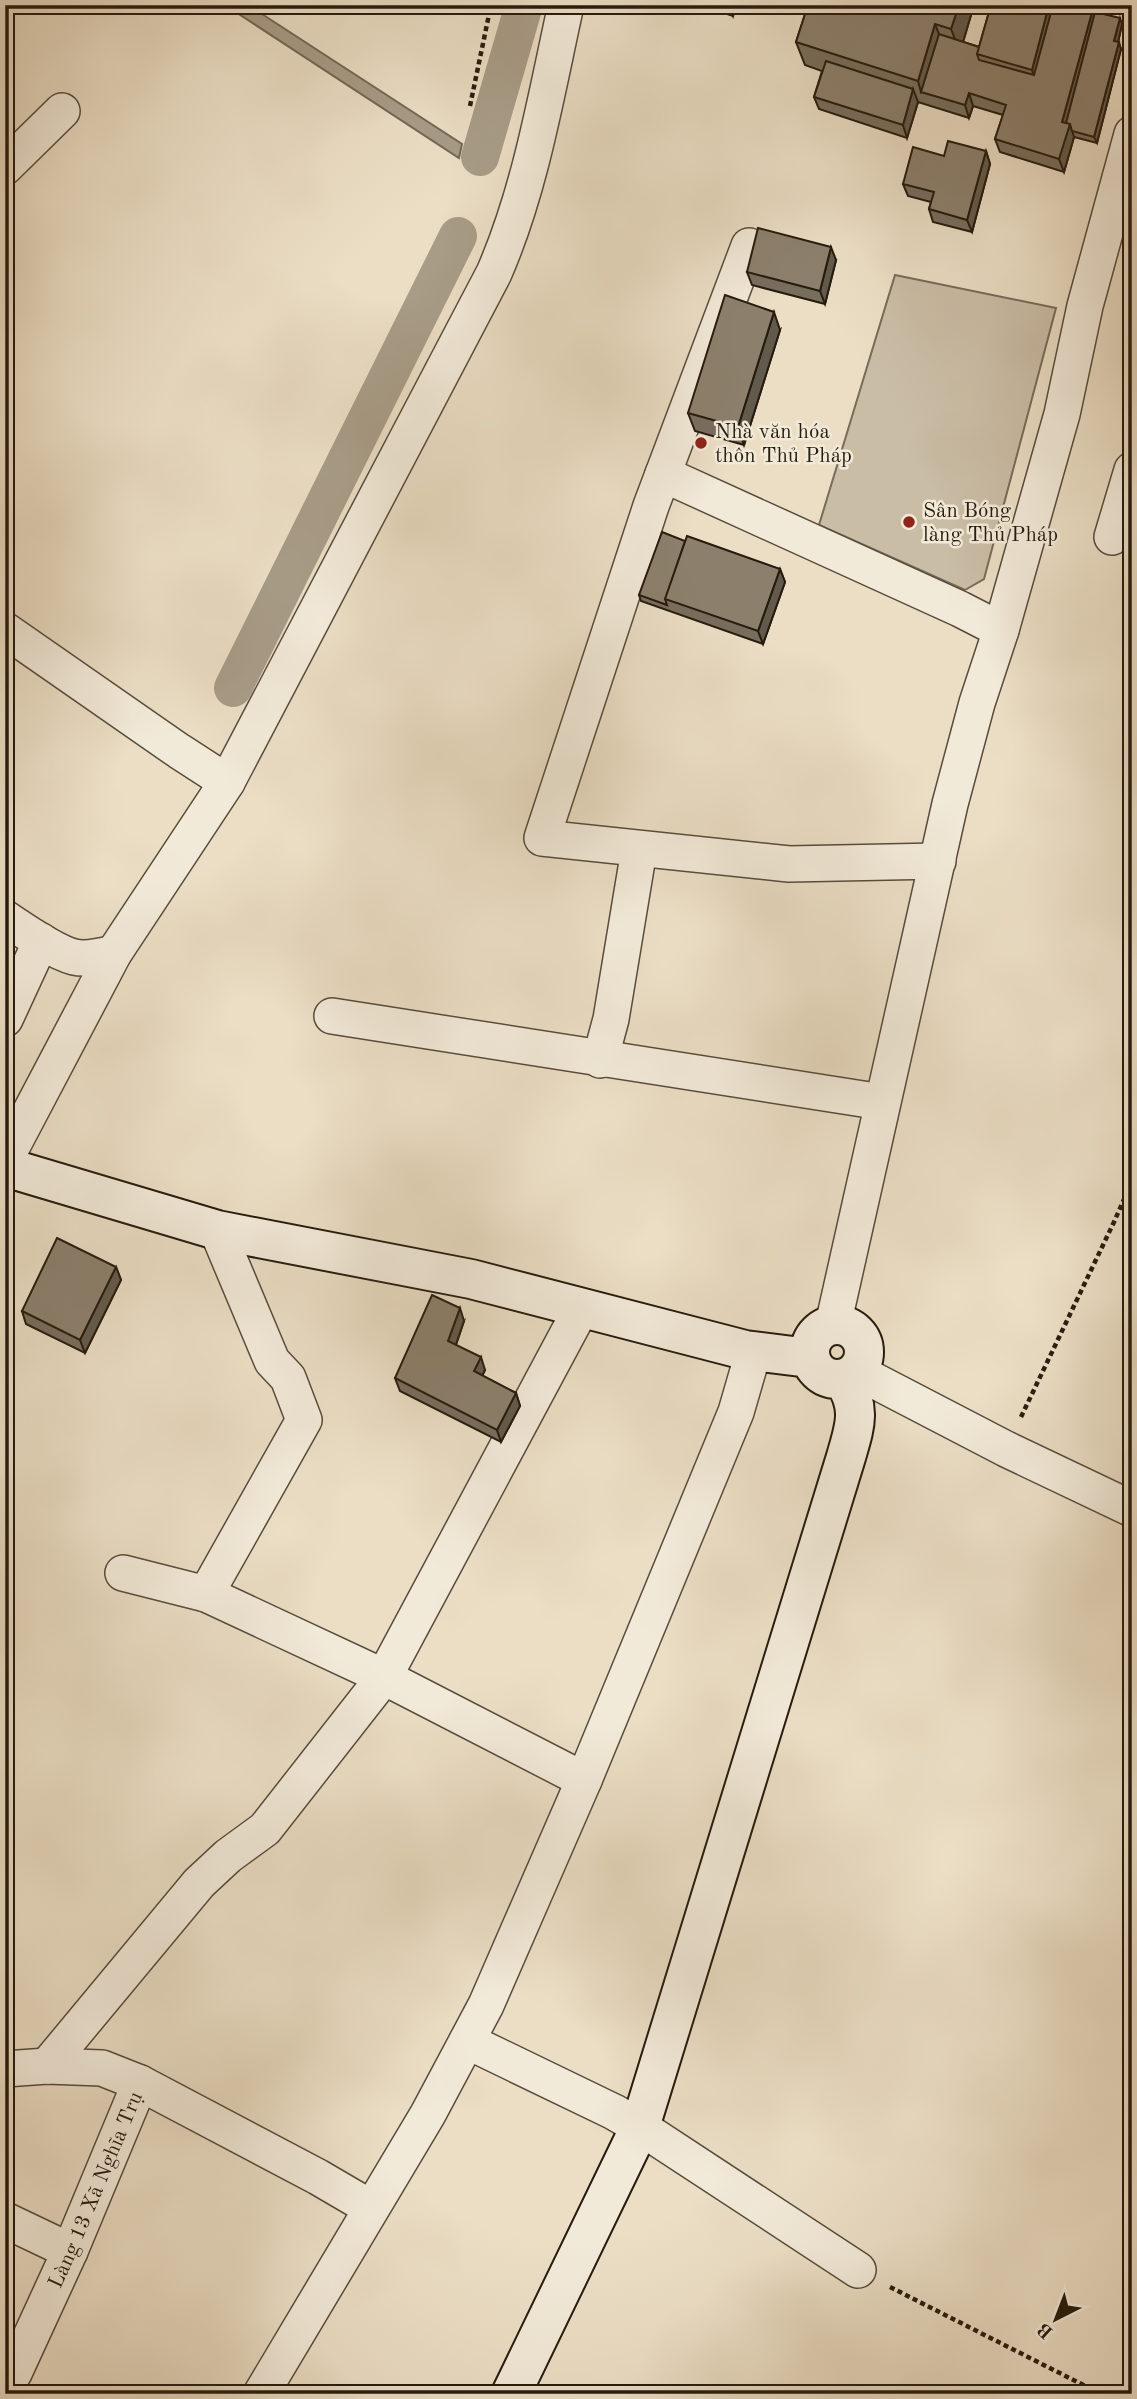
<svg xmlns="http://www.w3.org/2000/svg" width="1137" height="2399" font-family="'Old Standard TT',serif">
  <rect width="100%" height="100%" fill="#ebdec5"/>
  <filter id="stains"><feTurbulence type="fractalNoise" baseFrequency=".00286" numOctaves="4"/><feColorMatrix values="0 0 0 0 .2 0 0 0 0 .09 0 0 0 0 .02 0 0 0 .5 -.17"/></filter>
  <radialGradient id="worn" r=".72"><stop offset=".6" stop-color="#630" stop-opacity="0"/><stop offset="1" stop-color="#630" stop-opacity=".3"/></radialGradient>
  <path fill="#cabda6" stroke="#786c5a" stroke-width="2" d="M895 275 1056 308 984 579 965 590 819 525Z"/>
  <path fill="#a89c87" stroke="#746857" stroke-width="2" d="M225 5H248L462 144 459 158Z"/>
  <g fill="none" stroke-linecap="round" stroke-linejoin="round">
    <path stroke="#a89c87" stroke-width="38" d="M480 157 524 5
      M233 688 458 236"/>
    <g stroke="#574c3c" stroke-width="38">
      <g id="street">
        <path d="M5 167 62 111"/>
        <path d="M749 246 651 506 542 838 789 864 938 861"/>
        <path d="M663 474 960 609 1001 630"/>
        <path d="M1112 537 1132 470"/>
        <path d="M5 630 179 751 227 782"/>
        <path d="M5 918C23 930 54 952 74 957 86 960 102 956 114 953"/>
        <path d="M332 1016 882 1102"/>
        <path d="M5 1019 41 941"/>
        <path d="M600 1060 611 1019 639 850"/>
        <path d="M5 1160 114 953 227 782 494 273C531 188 546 95 566 5"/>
        <path d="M833 1325 950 804 977 703 1001 630 1062 414 1085 306 1132 134"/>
        <path d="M856 1371 1006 1449 1132 1509"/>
        <path d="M123 1573 206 1594 384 1677 584 1780"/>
        <path d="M206 1594 304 1420 288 1378 272 1361 217 1230"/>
        <path d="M467 2041 614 2112 640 2127 858 2270"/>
        <path d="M47 2066 199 1883 228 1856 265 1829 384 1677 582 1307"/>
        <path d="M5 2069 47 2066 102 2068 140 2083"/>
        <path d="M5 2220 70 2251"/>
        <path id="s1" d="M5 2380 14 2373 70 2251 140 2083 318 2177 371 2208"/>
        <path d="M261 2394 428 2114 486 2005 584 1780 736 1412 754 1350"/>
      </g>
    </g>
    <g stroke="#261b0e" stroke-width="42">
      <path id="secondary" d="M5 1167 217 1230 471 1279 745 1350 809 1358
        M810 1352a27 27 0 1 1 54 0a27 27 0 1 1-54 0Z
        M511 2394 640 2127 846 1457C855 1426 862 1408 843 1379"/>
    </g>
    <path stroke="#261b0e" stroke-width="4.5" stroke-dasharray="5 3.5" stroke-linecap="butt" d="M470 106 491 5
      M1021 1417 1114 1222 1132 1181
      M890 2287 1101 2394"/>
    <use href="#street" stroke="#f2ead9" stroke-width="35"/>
    <use href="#secondary" stroke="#f2ead9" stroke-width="38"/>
  </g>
  <path fill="#786e5e" stroke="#261b0e" stroke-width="2" d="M700 5H736L733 16Z
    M808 5H974L963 42 979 47 991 5H1096L1099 13 1122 24 1118 42 1121 49 1097 143 1074 137 1064 172 1000 152 995 139 1003 115 973 106 969 118 918 102 907 138 819 109 814 97 822 71 805 65 796 42Z
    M986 151 990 164 972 232 933 222 929 209 931 202 908 196 903 184 944 156Z
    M836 260 825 304 752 285 747 272Z
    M780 330 744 445 695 431 688 413Z
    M685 541 780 569 785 582 763 644 641 601 639 595Z
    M116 1267 121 1280 85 1353 26 1324 22 1311Z
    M464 1321 456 1345 485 1370 482 1376 516 1393 520 1406 501 1442 400 1391 395 1378Z"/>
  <path fill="#625a4c" stroke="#261b0e" stroke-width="2" d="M729 5H736L733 16Z
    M959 5H974L960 52 951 29Z
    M1049 5H1060L1038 88 1032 70Z
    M1094 5H1096L1099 13 1070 124 1074 137 1064 172 1059 159 1062 122Z
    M1120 18 1122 24 1117 47 1114 41Z
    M935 24 944 47 921 92 918 81Z
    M1119 42 1121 49 1097 143 1094 137Z
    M913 89 918 102 907 138 903 125Z
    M969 93 973 106 969 118 965 105Z
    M986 151 990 164 972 232 967 220Z
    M831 247 836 260 825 304 820 291Z
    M774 312 780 330 744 445 738 427Z
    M780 569 785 582 763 644 758 631Z
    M116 1267 121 1280 85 1353 80 1340Z
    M460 1308 464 1321 453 1353 448 1341Z
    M481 1357 485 1370 478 1384 474 1371Z
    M516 1393 520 1406 501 1442 497 1430Z"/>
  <path fill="#8c806d" stroke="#261b0e" stroke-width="2" d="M808 5H959L951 29 935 24 918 81 796 42Z
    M991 5H1049L1032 70 977 54Z
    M1053 5H1094L1062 122 1070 124 1059 159 995 139 1006 105 969 93 965 105 921 92 939 34 979 47 977 54 979 60 1034 75Z
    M1095 12 1120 18 1114 41 1119 42 1094 137 1072 131 1070 124 1066 123Z
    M826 61 913 89 903 125 814 97Z
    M948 141 986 151 967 220 929 209 934 192 903 184 913 147 944 156Z
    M758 228 831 247 820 291 747 272Z
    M725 295 774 312 738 427 688 413Z
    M662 532 685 541 665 599 667 605 639 595Z
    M687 536 780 569 758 631 665 599Z
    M57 1238 116 1267 80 1340 22 1311Z
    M432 1295 460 1308 448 1341 481 1357 474 1371 516 1393 497 1430 395 1378Z"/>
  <g fill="#8f2418" stroke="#f2ead9" stroke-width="2.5">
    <circle cx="701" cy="443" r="7"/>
    <circle cx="909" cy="522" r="7"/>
  </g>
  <g text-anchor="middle" stroke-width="5" stroke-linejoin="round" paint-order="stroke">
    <g font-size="21" fill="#261b0e" stroke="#f2ead9" text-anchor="start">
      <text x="715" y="438">Nhà văn hóa<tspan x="715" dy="24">thôn Thủ Pháp</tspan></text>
      <text x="923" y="517">Sân Bóng<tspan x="923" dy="24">làng Thủ Pháp</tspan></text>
    </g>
    <g font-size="21" fill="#261b0e" stroke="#f2ead9">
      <text dy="7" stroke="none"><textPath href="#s1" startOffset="212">Làng 13 Xã Nghĩa Trụ</textPath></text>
    </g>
  </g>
  <rect width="1137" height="2399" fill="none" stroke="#ebdec5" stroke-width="28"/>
  <rect x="7" y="7" width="1123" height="2385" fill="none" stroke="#261b0e" stroke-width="3.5"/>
  <rect x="14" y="14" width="1109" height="2371" fill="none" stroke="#261b0e" stroke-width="2"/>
  <g transform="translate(1056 2319) rotate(222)" stroke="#f2ead9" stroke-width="5" paint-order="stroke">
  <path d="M0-5L12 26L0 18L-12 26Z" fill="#261b0e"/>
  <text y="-10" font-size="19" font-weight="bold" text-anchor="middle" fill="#261b0e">B</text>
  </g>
  <rect width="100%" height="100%" filter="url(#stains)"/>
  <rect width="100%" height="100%" fill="url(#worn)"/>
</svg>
